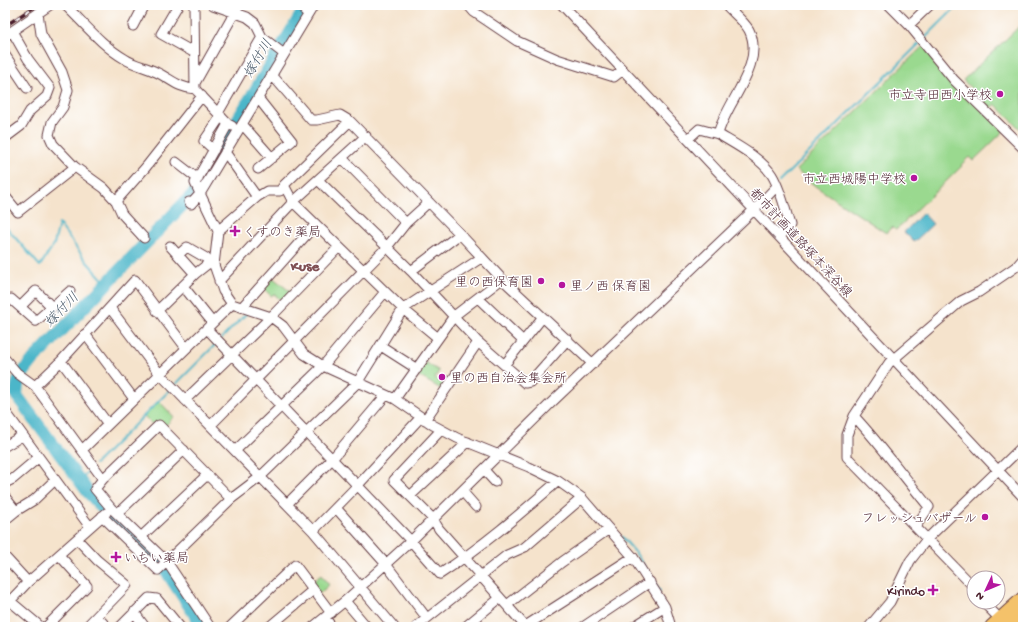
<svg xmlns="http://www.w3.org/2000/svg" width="1028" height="632" font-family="'Gochi Hand','Klee One',sans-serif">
  <rect width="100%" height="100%" fill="#fff"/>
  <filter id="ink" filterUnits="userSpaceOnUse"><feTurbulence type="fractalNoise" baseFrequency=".025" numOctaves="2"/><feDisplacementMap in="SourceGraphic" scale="8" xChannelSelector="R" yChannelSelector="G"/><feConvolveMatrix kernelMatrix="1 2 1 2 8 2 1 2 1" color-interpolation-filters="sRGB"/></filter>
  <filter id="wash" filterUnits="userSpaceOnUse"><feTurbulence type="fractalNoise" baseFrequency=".012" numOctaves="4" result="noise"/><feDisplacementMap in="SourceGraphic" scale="16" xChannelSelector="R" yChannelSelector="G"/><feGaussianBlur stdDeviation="0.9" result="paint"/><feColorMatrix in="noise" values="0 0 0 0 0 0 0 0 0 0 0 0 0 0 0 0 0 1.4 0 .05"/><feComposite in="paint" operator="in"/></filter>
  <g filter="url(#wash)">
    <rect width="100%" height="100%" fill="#f5e3cc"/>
    <path fill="#9ad98f" stroke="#727c5d" d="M1023 23V128L1021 130 995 104 990 109 963 80Z
      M923 46 1004 131 973 161 969 157 961 165 962 166 896 230 892 227 886 233 815 186 796 170Z
      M272 277 292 293 283 302 274 294 271 296 263 288Z
      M425 362 439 371 435 378 445 384 441 389 417 375Z
      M159 401 174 417 164 427H155L144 416Z
      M321 575 329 585 319 594 310 584Z"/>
    <path fill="#4cb6c9" stroke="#4b6a7a" d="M923 213 933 224 914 242 904 232Z"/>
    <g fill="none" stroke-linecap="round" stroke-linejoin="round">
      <path stroke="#4cb6c9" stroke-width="2" d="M925 38 958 5
        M779 182 920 43
        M5 226 40 266 54 244 59 224 87 262 106 283
        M221 339 247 313
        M175 385 215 345
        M95 464 171 389
        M79 480 91 469
        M622 537 635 552 660 591"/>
      <path stroke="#4cb6c9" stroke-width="13" d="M203 627 161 563 113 519 88 492 17 396C15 380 25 370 34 359L199 188 235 124 307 5"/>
    </g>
  </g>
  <g filter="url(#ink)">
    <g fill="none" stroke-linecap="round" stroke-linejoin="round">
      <g stroke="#643c43" stroke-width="11">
        <path id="minor" d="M65 5C84 23 102 46 125 59 134 65 146 67 156 72 171 79 178 88 195 89
          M178 5 161 34 193 52
          M194 5 195 89 228 124 232 126
          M213 5 247 17 255 23 262 37 284 54
          M299 5 308 14
          M468 5 474 12 517 41 557 59 614 77 623 70
          M562 5 1023 497
          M726 5C733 13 744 21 749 30 766 64 726 102 718 134 736 145 760 157 772 175 781 190 785 209 790 225L779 236
          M889 5 909 25 954 80 1023 148
          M38 13 41 34 62 72 68 90 63 107 52 122 49 135 53 144 75 167 104 188 116 201 122 214 144 238
          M909 25 930 5
          M133 26 144 5
          M5 36 50 5
          M5 55 11 64 5 67
          M11 64 27 88
          M272 75 311 120H317L340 115 350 121 460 234 502 279 593 364
          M195 83 239 5
          M258 98 292 141 258 169
          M218 113 262 37
          M228 124 195 183 218 231 214 265 223 291 232 304 271 317 283 326 304 354 323 366 395 399 433 425 457 438 529 467 558 481 582 498 633 557 665 607 671 627
          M242 124 272 158
          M5 138 21 126 30 111 47 96 50 88 28 59 12 31
          M688 139 699 129 718 134
          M214 150 204 141 221 116
          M225 152 257 197
          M342 158 406 223 387 247 411 271 460 234
          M176 162 198 179
          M284 185 350 121
          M5 196 18 212 75 167
          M116 201 146 167 202 96
          M189 202 191 204 200 194 314 5
          M406 223 429 202
          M218 231 257 197 267 191H280L284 185 293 202 403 309 481 258
          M170 246 195 274
          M178 255 187 247 206 258 209 263
          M411 271 478 342 525 383 530 382 568 339
          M219 281 293 202 366 136
          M183 286 212 322
          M478 298 522 340
          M5 301 11 299 36 321 52 307 36 291 21 306
          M52 307 70 291
          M242 307 316 224
          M110 308 159 373 313 531 394 627
          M157 311 195 274 209 263 214 265
          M207 329 411 541 440 574C482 547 520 514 558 481
          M85 334 134 399
          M381 346 417 369
          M5 359 17 373 35 386 103 479 95 489 111 508 167 562 210 627
          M61 361 108 424
          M505 364 542 318
          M35 386 61 361 135 280 186 348
          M395 399 454 316 502 279
          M185 400 271 317 339 247
          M5 411 90 527
          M854 416C881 445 904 477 929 507L918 523 917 528
          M425 420 478 342
          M211 425 387 247 318 180
          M441 430 394 480 433 519 439 529 526 627
          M5 446 22 436
          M82 450 232 304
          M236 450 323 366 385 292
          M484 470 495 482
          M103 479 159 425 231 499
          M5 483 13 479 38 458
          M462 491 476 507
          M410 496 468 442
          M5 497 16 511 5 520
          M287 504 333 458 386 395
          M336 508 385 563 426 617
          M16 511 34 500 55 480
          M117 514 184 450
          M102 516 158 570 231 499 260 477 357 383 403 309 438 338
          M313 531 358 485 421 417
          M142 536 207 475
          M77 539 97 560 127 585 86 627
          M5 557 28 582
          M974 592 973 586 847 457V435L854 416 889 363 961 301 979 292 1017 266 1023 259
          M10 601 28 582 106 513
          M345 601 367 627
          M983 602 1000 619
          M6 603 10 601 41 627
          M507 605 562 562 609 529
          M134 612 145 627
          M97 617 107 627
          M325 618 332 627
          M46 627 87 586 59 555
          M120 627 149 598 157 599 180 627
          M230 627 295 565 331 613
          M269 627 313 590
          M313 627 345 601 411 541 551 403 760 204 777 186
          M416 627 507 555 525 547 582 498
          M465 627 500 598
          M524 627 633 557
          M583 627 650 582
          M633 627 665 607
          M869 627 890 602 910 561 927 539 1023 446"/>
      </g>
      <g stroke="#643c43" stroke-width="16">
        <path id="highway" d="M992 627 1023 599
          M1010 627 1023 614"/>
      </g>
      <use href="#minor" stroke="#fff" stroke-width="9"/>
      <use href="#highway" stroke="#f4c26a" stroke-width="14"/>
      <g stroke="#4a1f2b" stroke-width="3.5">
        <path id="rail" d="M5 26 37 5"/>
      </g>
      <use href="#rail" stroke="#fff" stroke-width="2" stroke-dasharray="6" stroke-linecap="butt"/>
    </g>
  </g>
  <g fill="#b5179e" stroke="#fff" stroke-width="1.5">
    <circle cx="1000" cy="94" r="4"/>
    <circle cx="914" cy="178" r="4"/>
    <path d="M233 225h4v4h4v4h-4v4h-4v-4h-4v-4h4z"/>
    <circle cx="541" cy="281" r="4"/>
    <circle cx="562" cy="285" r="4"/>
    <circle cx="442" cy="377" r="4"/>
    <circle cx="985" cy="517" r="4"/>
    <path d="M114 551h4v4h4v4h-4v4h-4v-4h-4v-4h4z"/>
    <path d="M931 584h4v4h4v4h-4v4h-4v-4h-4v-4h4z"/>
  </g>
  <g text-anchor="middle" stroke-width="3" stroke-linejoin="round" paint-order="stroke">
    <g font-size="13" fill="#4a1f2b" stroke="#fff" text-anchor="end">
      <text x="992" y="99">市立寺田西小学校</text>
      <text x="906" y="183">市立西城陽中学校</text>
      <text x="243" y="236" text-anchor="start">くすのき薬局</text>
      <text x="533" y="286">里の西保育園</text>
      <text x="570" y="290" text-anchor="start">里ノ西 保育園</text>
      <text x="450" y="382" text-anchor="start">里の西自治会集会所</text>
      <text x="977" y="522">フレッシュバザール</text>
      <text x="124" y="562" text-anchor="start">いちい薬局</text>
      <text x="925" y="595">Kirindo</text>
    </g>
    <g font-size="13" fill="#4a1f2b" stroke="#fff">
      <text transform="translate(802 242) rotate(47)" y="5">都市計画道路塚本深谷線</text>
    </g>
    <g font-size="14" font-style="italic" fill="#4b5b6a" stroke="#fff">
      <text transform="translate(257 58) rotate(-59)" y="5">嫁付川</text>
      <text transform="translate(61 309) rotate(-46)" y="5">嫁付川</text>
    </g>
    <g font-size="15" font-weight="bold" fill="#805054" stroke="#fff">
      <text x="305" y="270">Kuse</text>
    </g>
  </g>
  <rect width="1028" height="632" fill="none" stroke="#fff" stroke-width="20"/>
  <g transform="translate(986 590) rotate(226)"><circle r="19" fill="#ffffff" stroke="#b7a5aa"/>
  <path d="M0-3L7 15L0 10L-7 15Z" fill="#b5179e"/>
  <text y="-6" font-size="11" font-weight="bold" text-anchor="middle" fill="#4a1f2b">N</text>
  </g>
</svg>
